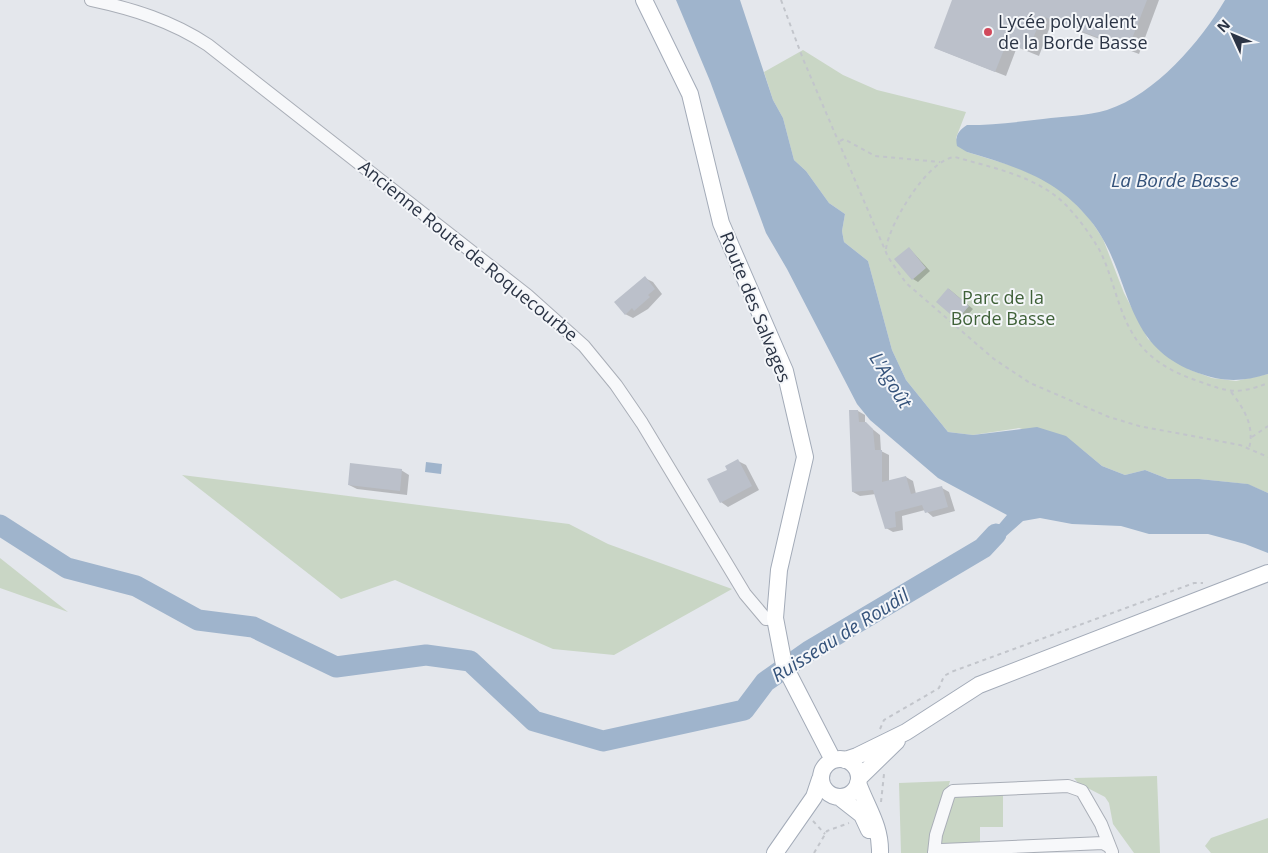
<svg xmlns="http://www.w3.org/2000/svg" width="1268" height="853" font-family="'Open Sans',sans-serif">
  <rect width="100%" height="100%" fill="#e4e7ec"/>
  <path fill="#c9d6c5" d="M803 50 843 75 877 90 966 112 956 138 967 152 1016 167 1047 181 1064 192 1090 219 1103 239 1124 293 1148 339 1188 369 1212 378 1236 381 1268 374V493L1247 484 1199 479H1168L1145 470 1125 475 1102 466 1079 447 1019 428 973 435 948 432 906 380 892 350 868 261 844 242 842 231 845 214 829 203 806 171 794 160 783 118 773 100 764 72Z
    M182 475 569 524 608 544 732 589 614 655 553 649 395 580 341 599Z
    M0 558 68 612 0 588Z
    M1157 776 1160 853H1134L1113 824 1109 803 1105 797 1078 783 1074 778Z
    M950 781 930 853H901L899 783Z
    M1003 792V827H980V845L942 846 937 841 954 796Z
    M1268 818V853H1211L1205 846 1211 838Z"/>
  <path fill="#9fb4cc" d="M676 0H740L773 100 783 118 794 160 806 171 829 203 845 214 842 231 844 242 868 261 892 350 906 380 948 432 973 435 1037 427 1066 436 1102 466 1125 475 1145 470 1168 479H1199L1248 484 1268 493V553L1245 544 1208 534H1149L1121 526 1072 524 1040 518 1023 521 988 552 973 555 1007 515 938 478 870 420 857 404 787 269 766 233 710 81Z
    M1225 0H1268V374C1242 382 1223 382 1198 373 1119 345 1134 274 1090 220 1056 178 1017 167 967 152L957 146C955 136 958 131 967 125 993 125 1018 122 1043 119 1064 116 1087 116 1107 110 1156 94 1200 42 1225 0Z
    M426 462 442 464 441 474 425 472Z"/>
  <path fill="#0003" d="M954 0H1159L1139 54 1052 21 1039 56 1017 47 1006 76 935 48Z
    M909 248 930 271 918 282 913 279Z
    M645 278 653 282 662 294 648 309 633 318 625 314Z
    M949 289 973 309 962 321 957 319Z
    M858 411 865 415V423L880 435 881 451 889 455V481L906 477 913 481 916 494 942 488 949 492 955 511 933 517 925 510 902 516 903 530 893 532 886 528 876 494 860 496 853 492Z
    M738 461 746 465 759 490 728 507 721 502 729 470Z
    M401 470 409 475 407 495 357 489 349 485Z"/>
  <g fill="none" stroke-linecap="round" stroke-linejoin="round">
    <path stroke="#9fb4cc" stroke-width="21" d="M0 525 67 568 136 586 198 620 253 627 336 667 426 655 470 661 534 721 603 741 744 710 765 682 809 651 983 548 996 534"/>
  </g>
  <path fill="#bbc0ca" d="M952 0H1147L1128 49 1042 16 1028 51 1007 42 995 72 934 48Z
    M909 247 926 268 912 280 894 259Z
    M645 276 655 289 648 295 650 297 634 311 632 308 625 315 614 302Z
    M948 288 969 306 957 320 936 302Z
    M849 410H858L859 422H866L873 429 875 450H882V482L906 476 911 494 942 486 948 507 925 513 922 505 895 512 896 527 885 529 873 490 852 492Z
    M738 459 752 486 720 503 707 479 727 470 725 466Z
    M350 463 402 469 400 491 348 485Z"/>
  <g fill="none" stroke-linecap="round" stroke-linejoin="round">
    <g stroke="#a9aeb7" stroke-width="14">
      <path id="minor" d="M91 0C133 9 172 21 208 45L527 295 584 346 616 385 642 423 745 594 766 619 775 618
        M934 852 942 850 1103 843 1110 847 1112 852
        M934 853 936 835 949 794 953 791 1068 786 1082 791 1101 824 1110 847"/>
    </g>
    <g stroke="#a3abb8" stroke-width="18">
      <path id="major" d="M644 0 690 94 721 223 785 371 805 457 779 570 775 618 784 665 833 760
        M821 778a19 19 0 1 1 38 0a19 19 0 1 1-38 0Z
        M845 760 857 756 906 732 979 685 1268 573
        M859 778 897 741
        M858 783C867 808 881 826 880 853
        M839 797 862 815 869 830
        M775 853 814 797 820 779"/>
    </g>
    <path stroke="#c2c5cb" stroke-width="2" stroke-dasharray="4 4" stroke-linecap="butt" d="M781 0 803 59 888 257 906 283 994 359 1030 383 1109 417 1139 426 1240 445 1268 457
      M840 141 844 139 875 156 940 162
      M886 249C889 224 928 159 955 157 993 168 1037 176 1066 205 1079 219 1091 235 1100 251 1114 279 1118 313 1136 339 1151 361 1174 373 1198 381 1228 392 1237 395 1268 383
      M1231 392C1244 408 1255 427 1249 448
      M1252 437 1268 426
      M880 729 884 720 939 688 944 676 951 672 1194 583H1203
      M881 802 884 774
      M813 821 825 834
      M814 853 827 831 849 823"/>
    <use href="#minor" stroke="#f7f8fa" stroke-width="12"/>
    <use href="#major" stroke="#fff" stroke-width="16"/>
  </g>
  <circle fill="#d1495b" stroke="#f4f6f9" stroke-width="2" cx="988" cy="32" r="5"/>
  <g text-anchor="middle" stroke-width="4" stroke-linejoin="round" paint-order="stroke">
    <g font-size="18" fill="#2b3445" stroke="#f4f6f9" text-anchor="start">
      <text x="998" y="28">Lycée polyvalent<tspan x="998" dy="21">de la Borde Basse</tspan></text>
    </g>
    <g font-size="18" fill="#2b3445" stroke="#f4f6f9">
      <text transform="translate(468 251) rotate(39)" y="6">Ancienne Route de Roquecourbe</text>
      <text transform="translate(755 307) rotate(68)" y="6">Route des Salvages</text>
    </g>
    <g font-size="18" fill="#3f6138" stroke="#f4f6f9">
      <text x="1003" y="304">Parc de la<tspan x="1003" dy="21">Borde Basse</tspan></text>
    </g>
    <g font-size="19" font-style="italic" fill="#34527a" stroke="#f4f6f9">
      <text x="1175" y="187">La Borde Basse</text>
      <text transform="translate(891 380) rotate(58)" y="7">L'Agoût</text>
      <text transform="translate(840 635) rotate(-32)" y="7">Ruisseau de Roudil</text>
    </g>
  </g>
  <g transform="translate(1233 35) rotate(314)" stroke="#f4f6f9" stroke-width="4" paint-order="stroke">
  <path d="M0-4L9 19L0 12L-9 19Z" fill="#2b3445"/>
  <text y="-8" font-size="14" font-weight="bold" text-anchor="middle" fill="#2b3445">N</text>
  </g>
</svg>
